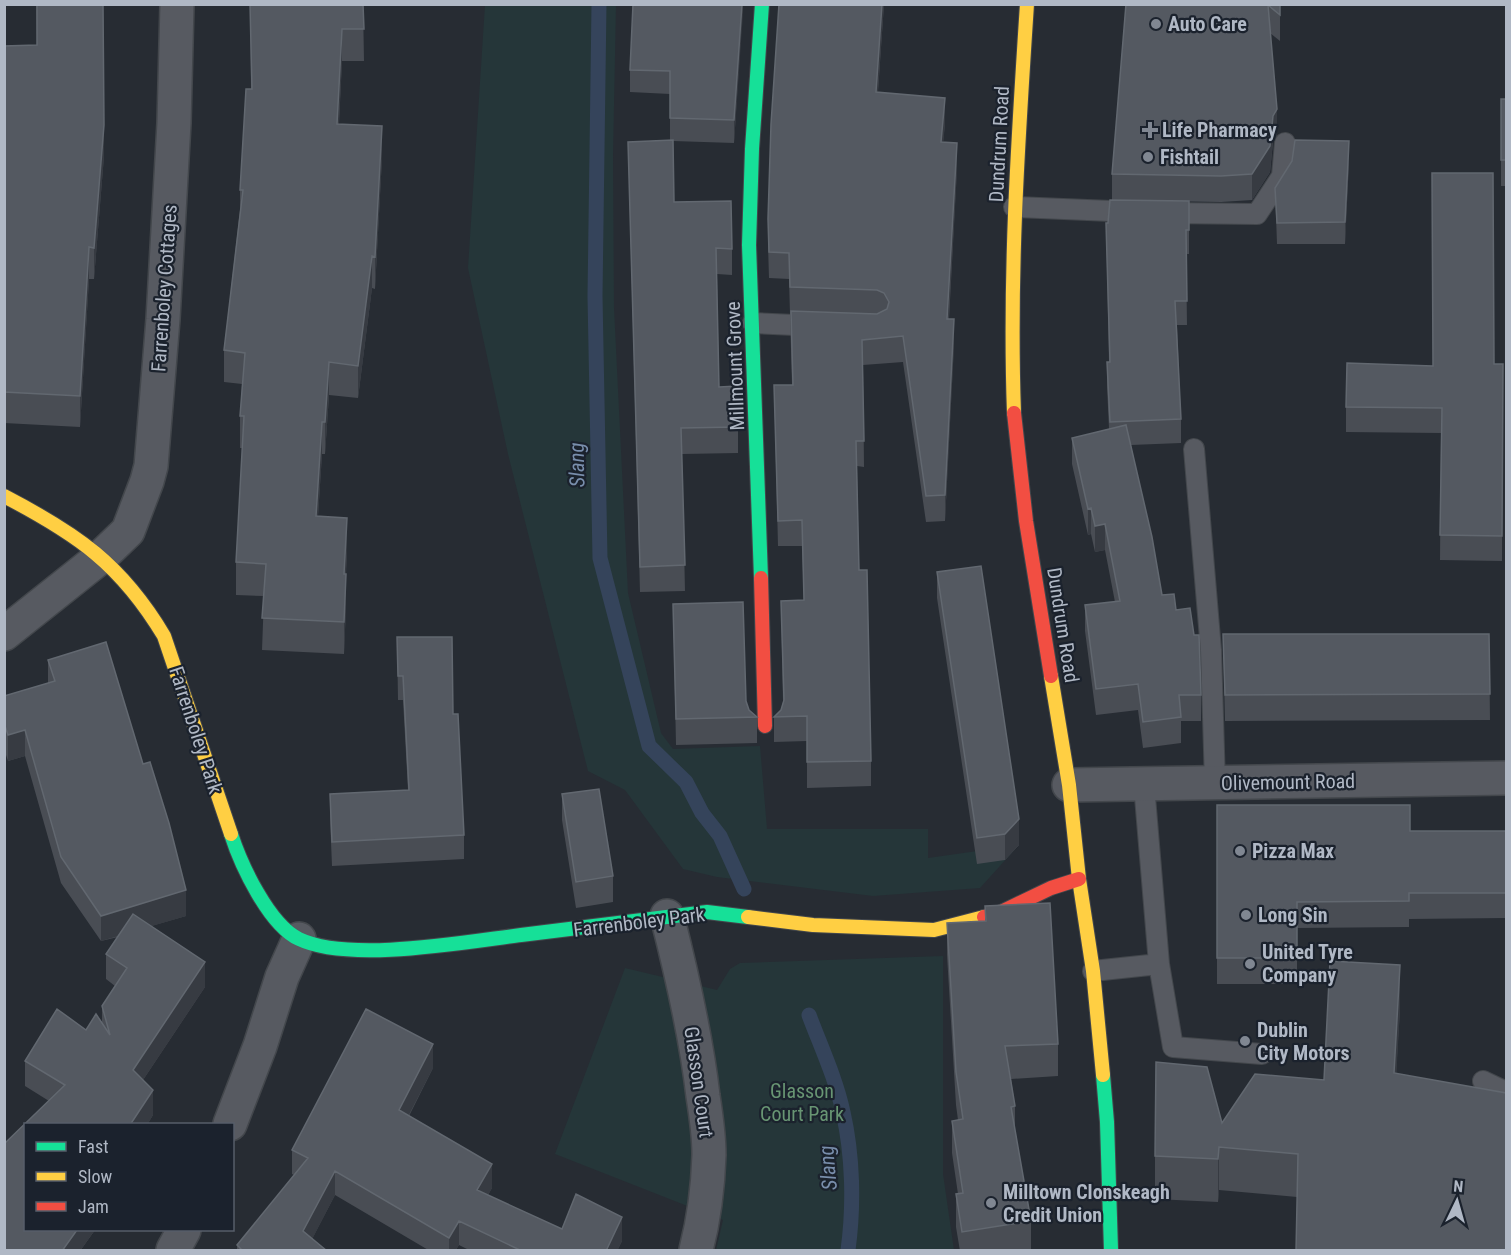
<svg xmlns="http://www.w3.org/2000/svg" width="1511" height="1255" font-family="'Roboto Condensed',sans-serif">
  <rect width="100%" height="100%" fill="#272c33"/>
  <path fill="#253639" d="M485 5H616L613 156 614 308 628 593 661 733 673 749 760 746 767 829H928V858L1019 845 980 888 873 896 717 877 683 869 625 790 588 771 508 454 468 268Z
    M943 956V1174L954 1250H716L723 1220 555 1154 625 968 717 990 730 969 740 963Z"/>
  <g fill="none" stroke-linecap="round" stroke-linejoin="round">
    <path stroke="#35445b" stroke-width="15" d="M599 4 595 296 600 558 649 746 686 782 702 813 720 836 744 889
      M809 1015C821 1047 836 1079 843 1112 853 1156 854 1206 848 1250"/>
    <g stroke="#43474c" stroke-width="22">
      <path id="lane" d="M1014 207 1135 212
        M1165 213 1257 214 1282 176 1285 143
        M753 323 816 326
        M1194 449 1211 650 1215 784
        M1144 785 1159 964 1173 1047 1262 1054
        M1093 971 1159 964
        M1483 1081 1506 1092"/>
    </g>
    <g stroke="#43474c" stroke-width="36">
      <path id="street" d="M4 634 102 556 128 531 147 481 151 466 163 319 174 123 177 4
        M1069 785 1506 778
        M667 916C682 975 696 1035 703 1096 706 1115 709 1136 709 1155 708 1187 704 1219 696 1250
        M230 1124 260 1046 282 977 299 939
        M173 1250 184 1230"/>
    </g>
    <g stroke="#43474c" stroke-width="16">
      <path id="fast" d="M761 578 749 245 752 149 762 4
        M231 834C241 865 269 925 299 939 349 963 465 942 521 935 583 927 645 920 707 912L748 917
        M1103 1075 1107 1122 1111 1250"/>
    </g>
    <g stroke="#43474c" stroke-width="16">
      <path id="slow" d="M1014 413C1009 276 1018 141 1027 4
        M4 496C77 534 121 564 164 636L231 834
        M1051 676 1069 785 1079 879 1093 971 1103 1075
        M748 917 813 925 934 930 984 917"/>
    </g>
    <g stroke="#43474c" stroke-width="16">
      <path id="jam" d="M1014 413 1026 521 1051 676
        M761 578 765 726
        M984 917 999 913 1051 888 1079 879"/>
    </g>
    <use href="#lane" stroke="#575a61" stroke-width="20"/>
    <use href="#street" stroke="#575a61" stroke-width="33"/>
    <use href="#fast" stroke="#16e098" stroke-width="14"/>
    <use href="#slow" stroke="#ffcf43" stroke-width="14"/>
    <use href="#jam" stroke="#f24e42" stroke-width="14"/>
  </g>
  <path fill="#494d54" d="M36 4H103L104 156 94 279H89L80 427 4 423V46L37 45Z
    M250 4H363L364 61H342L339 124 382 158 375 289 372 288 358 398 329 395 325 454H322L318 516 347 550 346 574V606L344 654 262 650 264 596 236 595V562L243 448H240V416L242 384 224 382V350L240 210V190L251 89Z
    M743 4 734 143 673 141 674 202 732 249V275L717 274 719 387 738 427V453L682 454 685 591 640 592 628 142 670 140V94L630 92V70Z
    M779 4H884L878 92 945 124 943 142 957 169 949 319 954 345 945 521 926 522 903 362 863 365 864 467 857 466 859 570 871 761V786L807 788V741L774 742V717L781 710 783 702 781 601 804 600 802 546H778L774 385H792L789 279 769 278 768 245V219Z
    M1126 4H1280V41L1270 33 1277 135 1273 142 1270 172 1252 200 1221 202 1112 200V174Z
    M1501 99H1506V186H1501Z
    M1349 162 1345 244H1277L1275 188Z
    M1189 201V254H1186L1187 325H1177L1181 419V443L1131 445 1162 595 1176 610 1201 695V721H1181V743L1143 748 1138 710 1096 715 1085 631V605L1115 602 1105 550 1095 552 1091 534 1088 535 1072 464V438L1109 429 1107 386V362H1109L1106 223Z
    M1503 364 1502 561 1440 560 1441 433 1346 432V407L1433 366Z
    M937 572 1019 845 1005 860 977 864 937 598Z
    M673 604 746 701 749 710 757 717V743L676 745Z
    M1223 634H1489L1490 720 1225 721Z
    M397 637 453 714 464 835V859L332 866 330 817V794L408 790 403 700H398Z
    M106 642 143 764 150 762 169 823 186 890V916L151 926 205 962V987L143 1080 153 1090V1115L147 1125H26V1230H95L80 1251H4V1144L49 1101 25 1086V1061L57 1009 86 1030 96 1014 102 1022V1006L115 986 106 979V954L118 937 101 941 61 883 25 756 8 761 4 749V696L48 683V660Z
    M562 794 613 876V902L576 908 562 820Z
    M1217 805 1410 831H1506V918L1409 919V927L1297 928V984H1217Z
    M985 906 1058 1044V1076L1011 1079 1015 1106V1131L1031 1221V1251H960L956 1227V1194H958L952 1153V1121L958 1120 956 1105 947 955V923L985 921Z
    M1400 1009 1396 1074 1297 1197 1219 1190 1218 1202 1155 1199V1156L1222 1123 1324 1080Z
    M433 1068 409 1116 492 1188 488 1195 562 1229 622 1241 617 1251H471L459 1245 455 1251H430L335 1195 312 1239 327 1251H237V1245L294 1175 292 1174V1150Z"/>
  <path fill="#373b42" d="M742 4H743V13L734 143V120Z
    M882 4H884L876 118V92Z
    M342 29V61L337 156V124Z
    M945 98V124L941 168V142Z
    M1277 109V135L1273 142 1270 172 1252 200V174L1273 116Z
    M104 125V156L94 279V248Z
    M382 126V158L375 289V257Z
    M1349 141V162L1345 244V222Z
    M957 143V169L947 344V319Z
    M89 247V279L80 427V396Z
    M372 256V288L358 398V366Z
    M954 319V345L945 521V495Z
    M329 362V395L325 454V422Z
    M322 422V454L316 548V516Z
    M1091 508V534L1088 535V509Z
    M347 518V550L344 606V574Z
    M1105 524V550L1095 552V526Z
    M346 574V606L344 654V622Z
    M25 730V756L8 761V735Z
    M1019 819V845L1005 860V834Z
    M186 890V916L101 941V916Z
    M205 962V987L133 1095V1070Z
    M1400 965V1009L1394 1117V1073Z
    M433 1044V1068L399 1134V1110Z
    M153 1090V1115L147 1125H130Z
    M1219 1147V1190L1218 1202V1159Z
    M492 1164V1188L477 1214V1190Z
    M335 1171V1195L306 1251 303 1231Z
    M622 1217V1241L617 1251H606Z
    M459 1221V1245L455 1251H449V1238Z
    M77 1230H95L80 1251H62Z"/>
  <path fill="#545961" stroke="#626870" stroke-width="1.5" d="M37 4H103L104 125 94 248 89 247 80 396 4 392V46L37 45Z
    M250 4H363L364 29H342L337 124 382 126 375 257 372 256 358 366 329 362 325 422H322L316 516 347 518 344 574H346L344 622 262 618 266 564 236 562 244 416H240L245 353 224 350 243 190H240L246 89H252Z
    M633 4H742L734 120 670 118V71L630 70Z
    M779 4H882L876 92 945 98 941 142 957 143 947 319H954L945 495 926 496 903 336 862 340 864 441H856L859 570H867L871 761 807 762V716L774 717 781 710 784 700 781 601 804 600 802 520 778 521 774 385H793L791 311 877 314 887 309 889 302 884 293 877 290 790 287 789 253 769 252 768 219 771 124Z
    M1126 4H1280V15L1268 5 1277 109 1273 116 1270 146 1252 174 1221 176 1112 174Z
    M1501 99H1506V160H1501Z
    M673 140 674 202 731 201 732 249 716 248 719 387 737 386 738 427 681 428 685 565 640 567 628 142Z
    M1295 140 1349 141 1345 222 1277 223 1275 188 1292 161Z
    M1432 173H1493L1494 364H1503L1502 536 1440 535 1442 408 1346 407 1347 363 1433 366Z
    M1110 200 1189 201V230H1186L1187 301H1175L1181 419 1110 422 1107 362H1110L1106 223H1108Z
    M1126 425 1152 537 1162 595 1174 594 1176 610 1190 608 1194 635H1199L1201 695H1179L1181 717 1143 722 1138 684 1096 689 1085 605 1120 601 1105 524 1095 526 1091 508 1088 509 1072 438Z
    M981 566 1019 819 1005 834 977 838 937 572Z
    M743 602 746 701 749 710 757 717 676 719 673 604Z
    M1223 634H1489L1490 694 1225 695Z
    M397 637H452L453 714H458L464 835 332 842 330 794 409 790 403 676H398Z
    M106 642 143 764 150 762 169 823 186 890 101 916 61 857 25 730 8 735 4 723V696L55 681 48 660Z
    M599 789 613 876 576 882 562 794Z
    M1217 805H1410V831H1506V893H1409V901L1297 902V958H1217Z
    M1050 903 1058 1044 1005 1046 1015 1106 1011 1107 1031 1221 962 1232 956 1194 963 1193 952 1121 963 1119 956 1072 947 923 986 921 985 906Z
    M133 914 205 962 133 1070 153 1090 130 1125H26V1230H77L62 1251H4V1144L65 1085 25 1061 57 1009 86 1030 96 1014 110 1035 102 1006 127 968 106 954Z
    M1330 961 1400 965 1394 1073 1506 1093V1251H1296L1298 1154 1219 1147 1218 1159 1155 1156 1156 1062 1207 1067 1222 1123 1255 1074 1324 1080Z
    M366 1009 433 1044 399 1110 492 1164 477 1190 562 1229 576 1194 622 1217 606 1251H522L459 1221 449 1238 335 1171 303 1231 327 1251H243L237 1245 308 1158 292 1150Z"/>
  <g fill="#808792" stroke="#1b222d" stroke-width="2">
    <circle cx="1156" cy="24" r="6"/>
    <path d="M1147 121h6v6h6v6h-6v6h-6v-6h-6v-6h6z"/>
    <circle cx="1148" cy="157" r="6"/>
    <circle cx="1240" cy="851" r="6"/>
    <circle cx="1246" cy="915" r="6"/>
    <circle cx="1250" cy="964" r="6"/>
    <circle cx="1245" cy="1041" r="6"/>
    <circle cx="991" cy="1203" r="6"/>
  </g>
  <g text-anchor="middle" stroke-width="4.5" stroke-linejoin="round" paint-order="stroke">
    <g font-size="20" font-weight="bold" fill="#b0b8c5" stroke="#1b222d" text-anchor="start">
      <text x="1168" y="31">Auto Care</text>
      <text x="1162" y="137">Life Pharmacy</text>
      <text x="1160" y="164">Fishtail</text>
      <text x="1252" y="858">Pizza Max</text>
      <text x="1258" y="922">Long Sin</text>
      <text x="1262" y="959">United Tyre<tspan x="1262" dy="23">Company</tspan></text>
      <text x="1257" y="1037">Dublin<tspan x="1257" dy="23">City Motors</tspan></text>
      <text x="1003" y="1199">Milltown Clonskeagh<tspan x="1003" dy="23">Credit Union</tspan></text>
    </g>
    <g font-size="20" fill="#b0b8c5" stroke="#1b222d">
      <text transform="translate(999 144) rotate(-87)" y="7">Dundrum Road</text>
      <text transform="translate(164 288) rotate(-86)" y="7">Farrenboley Cottages</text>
      <text transform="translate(735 366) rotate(-92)" y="7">Millmount Grove</text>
      <text transform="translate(1063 625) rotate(81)" y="7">Dundrum Road</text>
      <text transform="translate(196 730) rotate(72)" y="7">Farrenboley Park</text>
      <text transform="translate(1288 782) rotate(-1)" y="7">Olivemount Road</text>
      <text transform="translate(639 922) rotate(-7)" y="7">Farrenboley Park</text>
      <text transform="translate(699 1082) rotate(82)" y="7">Glasson Court</text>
    </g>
    <g font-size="20" fill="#689573" stroke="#1b222d">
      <text x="802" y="1098">Glasson<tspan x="802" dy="23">Court Park</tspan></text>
    </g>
    <g font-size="21" font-style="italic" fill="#798eac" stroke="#1b222d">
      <text transform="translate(577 465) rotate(-91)" y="7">Slang</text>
      <text transform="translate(828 1168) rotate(-95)" y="7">Slang</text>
    </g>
  </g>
  <rect width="1511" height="1255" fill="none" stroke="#b0b8c5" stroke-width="12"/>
  <rect x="24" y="1123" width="210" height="108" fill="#1b222d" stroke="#575e6a" stroke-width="1.5"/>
  <rect x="36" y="1142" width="30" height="9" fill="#16e098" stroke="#575e6a" stroke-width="1.5"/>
  <text x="78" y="1153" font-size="18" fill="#b0b8c5">Fast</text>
  <rect x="36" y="1172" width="30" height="9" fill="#ffcf43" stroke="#575e6a" stroke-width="1.5"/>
  <text x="78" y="1183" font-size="18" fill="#b0b8c5">Slow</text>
  <rect x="36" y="1202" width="30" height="9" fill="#f24e42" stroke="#575e6a" stroke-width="1.5"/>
  <text x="78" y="1213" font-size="18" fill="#b0b8c5">Jam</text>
  <g transform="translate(1457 1201) rotate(5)" stroke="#1b222d" stroke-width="4.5" paint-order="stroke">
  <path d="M0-4.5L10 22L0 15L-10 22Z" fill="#b0b8c5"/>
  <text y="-9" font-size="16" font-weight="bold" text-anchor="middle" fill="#b0b8c5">N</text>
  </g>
</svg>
